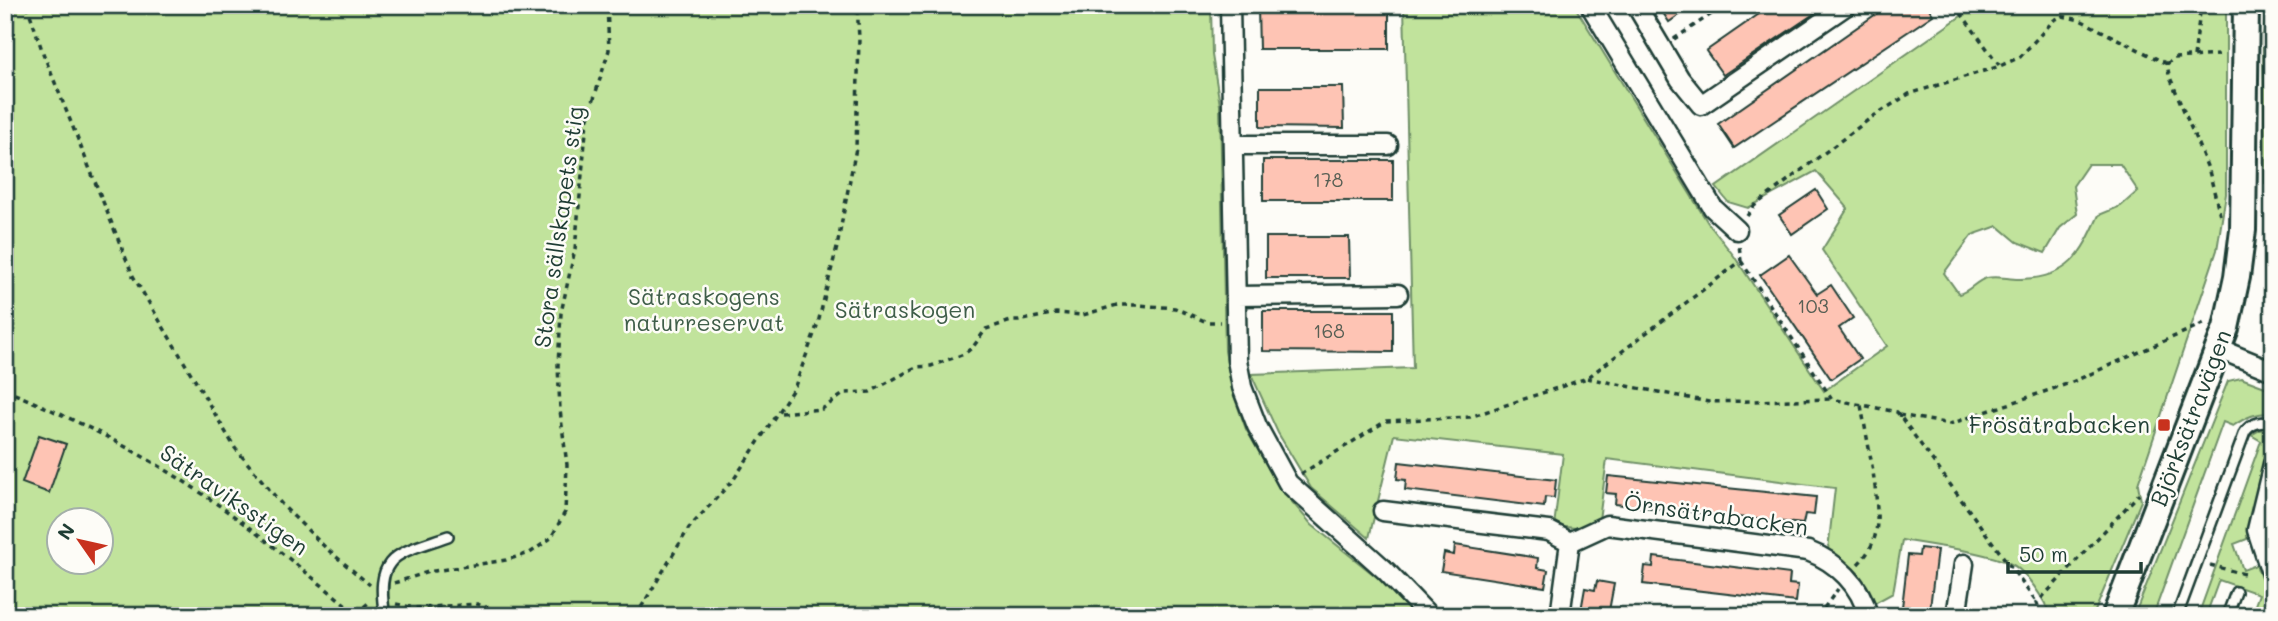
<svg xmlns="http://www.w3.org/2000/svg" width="2278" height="621" font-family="Mali,sans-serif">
  <rect width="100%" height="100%" fill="#fdfcf7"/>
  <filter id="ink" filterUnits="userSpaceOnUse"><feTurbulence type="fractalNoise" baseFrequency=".0143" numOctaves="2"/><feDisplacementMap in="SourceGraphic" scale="14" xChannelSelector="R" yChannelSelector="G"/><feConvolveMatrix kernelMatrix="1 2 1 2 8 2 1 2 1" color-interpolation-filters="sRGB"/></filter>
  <g filter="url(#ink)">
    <path fill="#c1e39c" stroke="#709068" stroke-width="2" fill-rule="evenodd" d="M5 5H1211L1212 55 1220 105 1225 351 1233 393 1246 429 1279 487 1312 525 1378 578 1415 616H5ZM60 520H102V562H60Z
      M1404 5H1574L1708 223 1734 256 1824 391 1887 346 1822 250 1848 208 1816 171 1748 208 1728 202 1716 187 1977 5H2226V194L2217 250 2138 484 2141 501 2093 616H2050C2046 601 2025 570 2011 564 1985 551 1933 546 1902 540L1893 593 1873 604 1860 580 1828 550 1835 488 1607 459 1599 520 1576 528 1554 526 1563 454 1394 435 1369 538 1311 488 1278 433 1251 374 1413 368ZM2088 164H2120L2138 191 2121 206 2099 215C2081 255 2069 278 2021 279 2011 280 1997 275 1987 278 1977 280 1970 291 1959 294L1944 273 1972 235 1998 226 2017 242 2045 253 2060 228 2077 214 2073 186Z
      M2267 5H2273V184L2265 183 2263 38Z
      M2241 378 2273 390V413C2257 412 2246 417 2233 426L2223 422 2153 616H2134L2228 381Z
      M2270 428 2271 434 2248 526 2247 539 2234 544 2243 570 2256 565 2273 610V616H2251L2259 594 2219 580 2208 610 2220 616 2207 614 2206 616H2198L2261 441 2251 435 2260 430Z"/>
    <path fill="#fec4b4" stroke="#1f3d34" stroke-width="2" d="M1658 5H1694L1669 22Z
      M1772 5H1827L1723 75 1706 51Z
      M1889 5H1927L1933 15 1734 148 1718 124Z
      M1258 8H1389V49H1259Z
      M1260 87H1343L1344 128 1260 127Z
      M1263 160H1393V201H1263Z
      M1816 190 1828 209 1792 234 1779 215Z
      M1266 237H1349L1350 278H1266Z
      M1789 255 1817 294 1831 285 1853 318 1839 328 1860 359 1831 379 1760 275Z
      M1263 311H1393V352L1263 351Z
      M39 435 66 444 49 493 22 483Z
      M1399 462 1556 480 1554 498 1545 497 1544 507 1405 490 1406 480 1397 479Z
      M1608 476 1816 497 1814 515 1805 514 1803 524 1615 504 1616 494 1606 493Z
      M1455 545 1538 558 1537 568 1548 570 1545 587 1441 571 1444 553 1454 555Z
      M1920 548 1937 550 1929 616H1901L1908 555 1919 556Z
      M1654 557 1790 574 1789 584 1798 585 1796 602 1643 584 1645 566 1653 567Z
      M1597 581 1614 584 1608 616H1580L1585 588 1595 590Z"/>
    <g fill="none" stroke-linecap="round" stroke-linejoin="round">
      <g stroke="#1f3d34" stroke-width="14">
        <path id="lane" d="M385 616C374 554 397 554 448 536
          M2177 616 2245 432C2252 422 2261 422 2273 422
          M2227 616 2236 592"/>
      </g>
      <g stroke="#1f3d34" stroke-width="23">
        <path id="street" d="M1230 5 1237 360 1242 387 1257 426 1288 483 1386 571 1429 616
          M1590 5 1713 208 1737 230
          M1636 5 1680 79 1701 105 1847 5
          M1233 145H1388
          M1236 296 1398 294
          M2219 349 2273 371
          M2273 464 2257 530 2273 579
          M1383 511 1549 531 1570 542
          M1560 616 1570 542 1607 525 1808 551C1837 562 1861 585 1868 616
          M1956 616 1964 564"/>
      </g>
      <g stroke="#1f3d34" stroke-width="30">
        <path id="secondary" d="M2115 616 2226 328 2237 277 2243 230 2246 5"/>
      </g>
      <path stroke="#1f3d34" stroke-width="3.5" stroke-dasharray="5 5" stroke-linecap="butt" d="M27 5 43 53 133 276 202 392 235 448 284 507 327 549 370 585
        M1955 5 1999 65
        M1674 39 1725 5
        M2219 55 2174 58 2167 64 2169 75 2209 171 2221 219
        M2272 55H2273
        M2194 57 2201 5
        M1747 216 1754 206 1872 117 1909 94 2000 66 2020 57 2054 20 2063 16 2080 20 2167 64
        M1741 261 1832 399 1897 412 2037 603
        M1587 378 1709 402 1832 399
        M5 390C64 414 123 443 177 477 240 517 298 566 356 613L354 616
        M781 413 822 409 845 393 870 392 916 367 931 366 964 354 973 347 986 329 1011 321H1019L1056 313 1083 315 1117 305H1138L1175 308 1207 322H1220
        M1899 415 1950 424 2070 383 2207 322
        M1301 474 1386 421 1470 417 1587 378 1741 261 1739 245
        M1858 564C1866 556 1872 547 1875 536 1883 507 1866 436 1861 405
        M2210 565 2244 574
        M394 583 428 572 506 560 530 553 551 538 565 512 567 465 560 410 558 365 561 313 575 249 587 121 609 50 607 5
        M396 604 415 608 477 604 512 616
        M356 613 371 601
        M636 616 689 528 734 479 795 386 818 323 837 247 856 148 859 38 857 5
        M1818 616 1838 589
        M2041 616 2037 603 2139 494"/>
      <use href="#lane" stroke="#fdfcf7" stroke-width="9"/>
      <use href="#street" stroke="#fdfcf7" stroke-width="18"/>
      <use href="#secondary" stroke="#fdfcf7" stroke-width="24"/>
    </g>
  </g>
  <rect fill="#c8321e" stroke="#fdfcf7" stroke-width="2.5" x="2157" y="418" width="14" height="14" rx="3.5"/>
  <g text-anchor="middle" stroke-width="5" stroke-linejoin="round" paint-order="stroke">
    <g font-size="19" fill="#575f54">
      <text x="1328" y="187">178</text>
      <text x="1813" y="313">103</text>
      <text x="1329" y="338">168</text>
    </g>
    <g font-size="23" fill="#1f3d34" stroke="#fdfcf7">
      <text transform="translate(559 227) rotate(-82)" y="8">Stora sällskapets stig</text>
      <text transform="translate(2191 418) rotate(-69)" y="8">Björksätravägen</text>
      <text transform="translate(234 500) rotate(35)" y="8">Sätraviksstigen</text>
      <text transform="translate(1716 515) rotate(8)" y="8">Örnsätrabacken</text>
    </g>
    <g font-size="23" fill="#3f5e49" stroke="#fdfcf7">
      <text x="704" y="305">Sätraskogens<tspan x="704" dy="26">naturreservat</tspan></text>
      <text x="905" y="318">Sätraskogen</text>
    </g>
    <g font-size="23" fill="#1f3d34" stroke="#fdfcf7" text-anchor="end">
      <text x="2150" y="433">Frösätrabacken</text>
    </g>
  </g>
  <rect width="2278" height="621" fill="none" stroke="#fdfcf7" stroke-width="28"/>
  <rect x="14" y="14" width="2250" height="593" fill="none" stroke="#1f3d34" stroke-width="2.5" filter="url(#ink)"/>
  <g transform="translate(80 541) rotate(304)"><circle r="33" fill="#fdfcf7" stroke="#a4b0a9" stroke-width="2"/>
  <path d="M0-5L12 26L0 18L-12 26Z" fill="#c8321e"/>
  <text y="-10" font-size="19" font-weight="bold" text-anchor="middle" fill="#1f3d34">N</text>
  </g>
  <path d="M2008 562v10h133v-10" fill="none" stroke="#1f3d34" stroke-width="3.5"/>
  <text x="2019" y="562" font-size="21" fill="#1f3d34" stroke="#fdfcf7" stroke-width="5" paint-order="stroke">50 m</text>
</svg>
